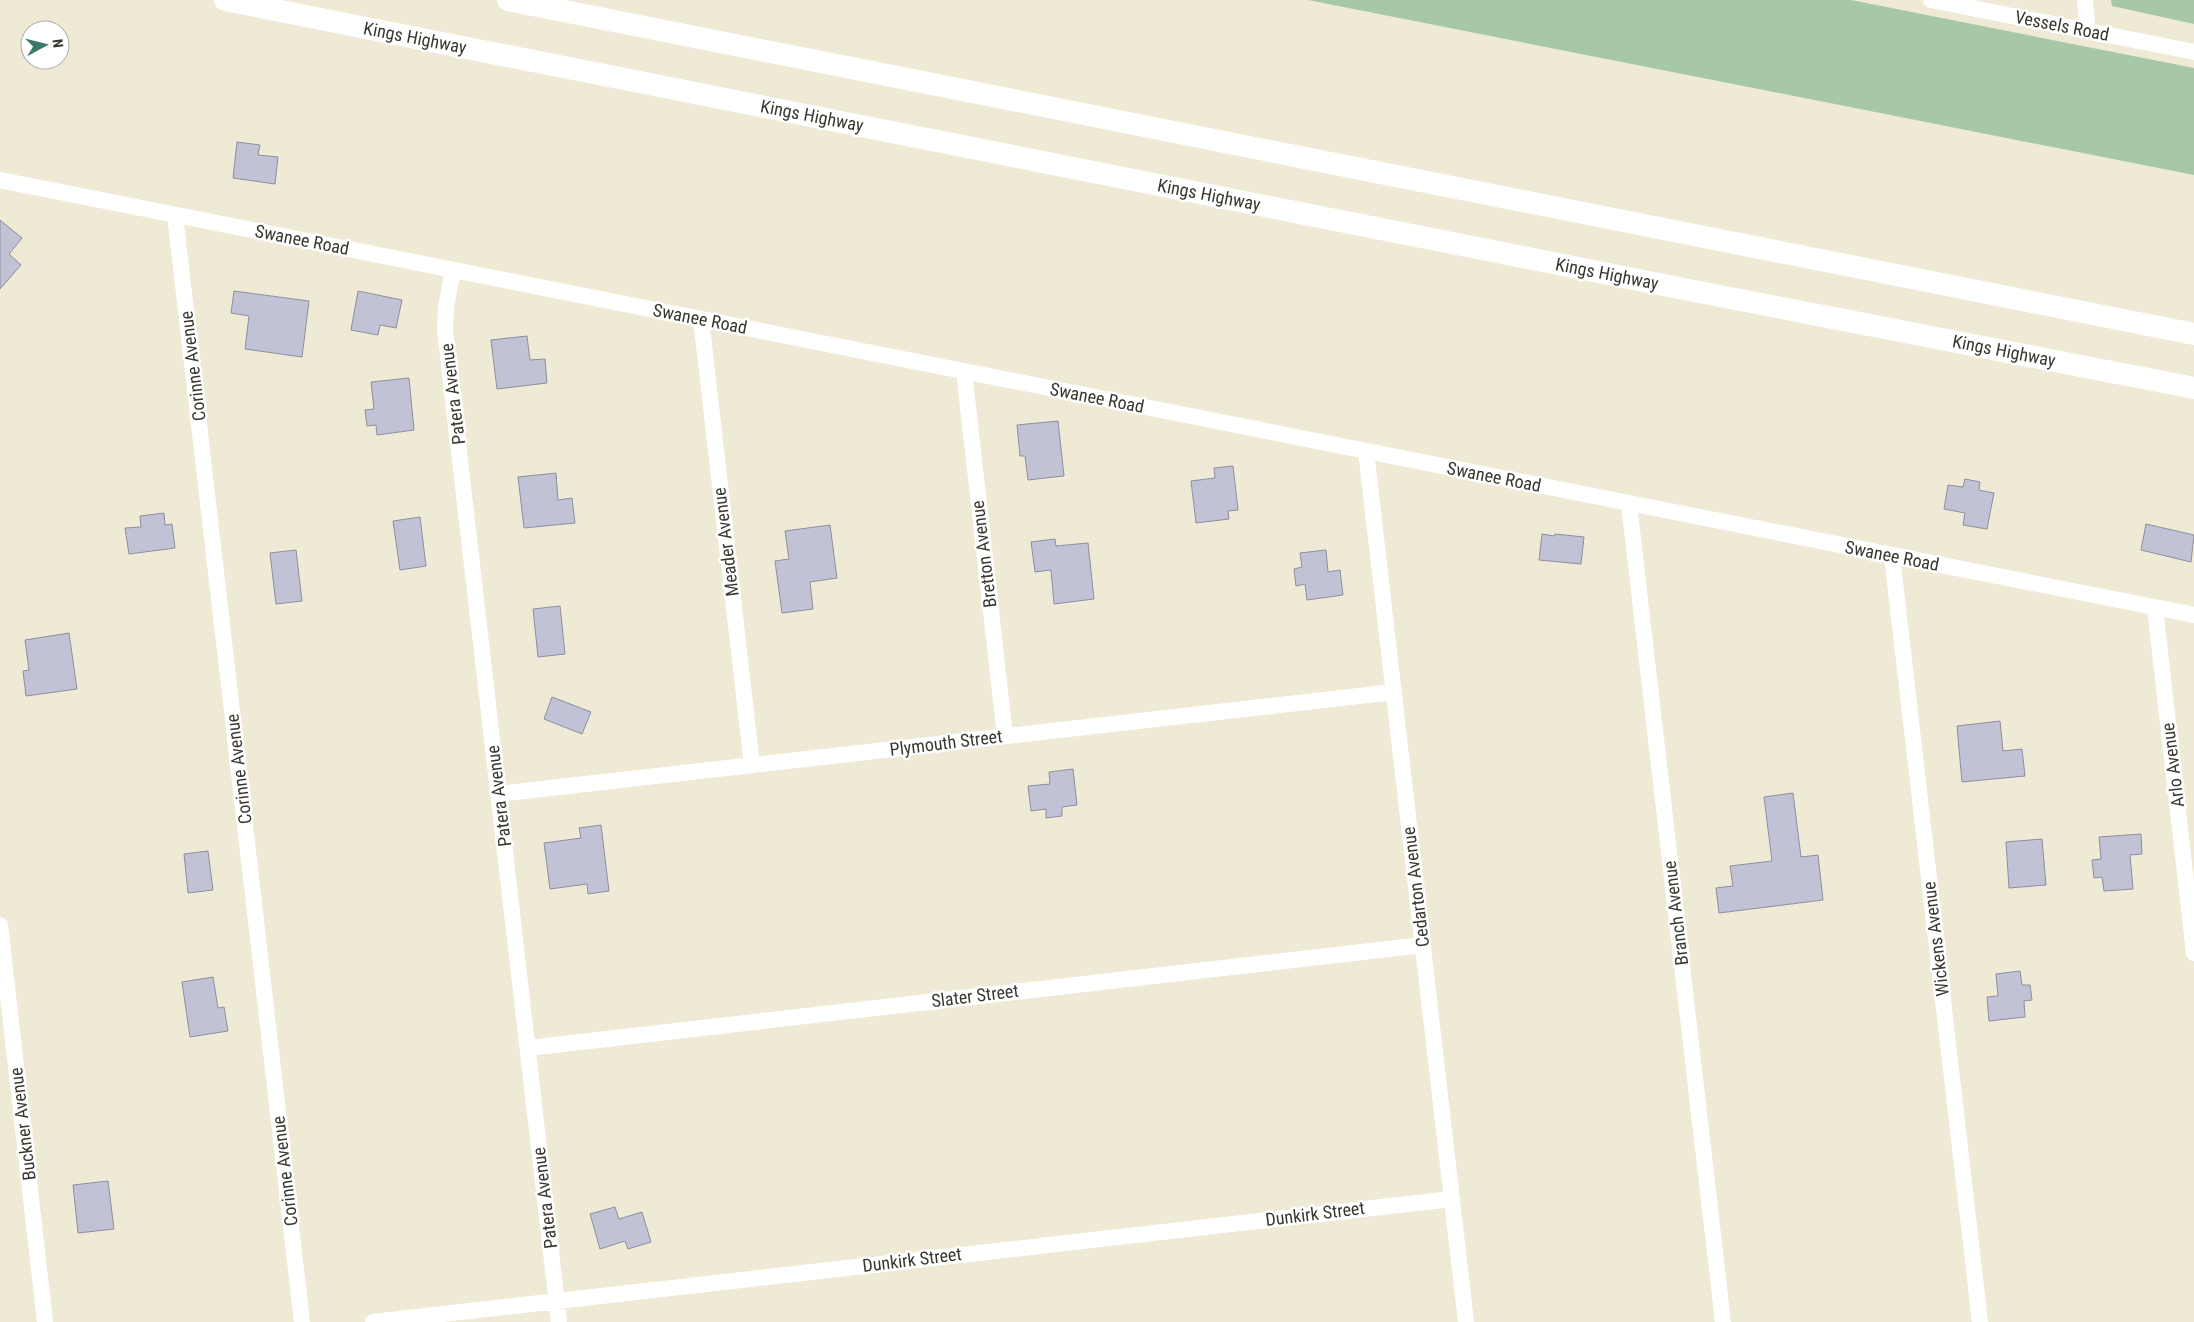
<svg xmlns="http://www.w3.org/2000/svg" width="2194" height="1322" font-family="'Roboto Condensed',sans-serif">
  <rect width="100%" height="100%" fill="#eeead6"/>
  <path fill="#a7c8a7" d="M1308 0H1851L2194 68V175Z
    M2111 0H2194V24L2112 6Z"/>
  <path fill="#c1c2d5" stroke="#8e8ea1" d="M237 142 260 145 258 155 278 157 275 184 233 178Z
    M0 220 22 238 9 254 21 265 0 289Z
    M234 291 309 301 302 357 245 349 249 316 231 313Z
    M358 291 402 300 396 328 380 325 378 335 351 330Z
    M527 336 530 360 545 359 547 383 497 389 491 340Z
    M409 378 414 430 377 435 376 425 367 426 365 410 374 409 371 382Z
    M1058 421 1064 476 1028 480 1025 456H1020L1017 425Z
    M1233 466 1238 510 1228 511 1229 519 1196 523 1191 481 1215 478 1214 468Z
    M556 473 558 500 572 498 575 523 524 528 518 477Z
    M1965 479 1980 482 1979 490 1994 493 1987 529 1963 525 1965 513 1944 509 1948 485 1963 487Z
    M164 513 165 525 172 524 175 548 129 554 125 528 141 527 140 516Z
    M420 517 426 566 400 570 393 521Z
    M2146 524 2194 535 2191 562 2141 550Z
    M830 525 837 578 810 582 813 609 782 613 775 561 789 559 785 531Z
    M1542 534 1554 536 1555 534 1584 537 1581 564 1539 560Z
    M1055 539 1056 546 1088 543 1094 599 1054 604 1051 570 1035 572 1031 542Z
    M296 550 302 601 276 604 270 553Z
    M1326 550 1328 572 1340 570 1343 595 1307 600 1305 584 1296 586 1294 569 1302 567 1300 553Z
    M560 606 565 654 538 657 533 609Z
    M69 633 77 689 26 696 23 671 29 670 25 640Z
    M552 697 591 712 582 734 544 719Z
    M2000 721 2003 751 2022 749 2025 776 1962 782 1957 726Z
    M1073 769 1077 805 1062 807V816L1046 818V809L1031 811 1028 786 1050 784 1049 772Z
    M1793 793 1801 857 1818 855 1823 900 1719 913 1716 888 1733 886 1730 866 1772 861 1764 797Z
    M601 825 609 891 588 894 587 884 550 889 544 843 581 838 579 828Z
    M2141 834 2142 854 2130 855 2133 889 2104 891 2102 877 2094 878 2092 860 2101 859 2099 837Z
    M2042 839 2046 885 2009 888 2006 842Z
    M208 851 213 890 188 893 184 854Z
    M2020 971 2022 985H2030L2032 1000 2024 1001 2025 1017 1989 1021 1987 997 1998 996 1996 974Z
    M213 977 218 1008 224 1007 228 1031 190 1037 182 982Z
    M108 1181 114 1229 78 1233 73 1185Z
    M615 1207 619 1219 642 1212 651 1242 628 1249 625 1241 600 1249 590 1214Z"/>
  <g fill="none" stroke-linecap="round" stroke-linejoin="round">
    <path stroke="#fff" stroke-width="16" d="M1931 0 2194 52
      M2085 0 2088 31
      M0 180 2194 615
      M175 215 302 1322
      M453 270 446 307 445 330 559 1322
      M701 319 752 765
      M964 371 1005 736
      M1366 451 1466 1322
      M1629 504 1723 1322
      M1892 556 1980 1322
      M2155 608 2194 953
      M498 794 1394 692
      M0 925 45 1322
      M528 1048 1423 945
      M373 1322 1452 1199"/>
    <path stroke="#fff" stroke-width="22" d="M225 0 1689 290 2194 388
      M508 0 2194 334"/>
  </g>
  <g text-anchor="middle" stroke-width="5" stroke-linejoin="round" paint-order="stroke">
    <g font-size="18" fill="#393830" stroke="#fff">
      <text transform="translate(2062 26) rotate(11)" y="6">Vessels Road</text>
      <text transform="translate(415 38) rotate(11)" y="6">Kings Highway</text>
      <text transform="translate(812 116) rotate(11)" y="6">Kings Highway</text>
      <text transform="translate(1209 195) rotate(11)" y="6">Kings Highway</text>
      <text transform="translate(302 240) rotate(11)" y="6">Swanee Road</text>
      <text transform="translate(1607 274) rotate(11)" y="6">Kings Highway</text>
      <text transform="translate(700 319) rotate(11)" y="6">Swanee Road</text>
      <text transform="translate(2004 351) rotate(11)" y="6">Kings Highway</text>
      <text transform="translate(193 366) rotate(-97)" y="6">Corinne Avenue</text>
      <text transform="translate(453 394) rotate(-97)" y="6">Patera Avenue</text>
      <text transform="translate(1097 398) rotate(11)" y="6">Swanee Road</text>
      <text transform="translate(1494 477) rotate(11)" y="6">Swanee Road</text>
      <text transform="translate(726 542) rotate(-97)" y="6">Meader Avenue</text>
      <text transform="translate(984 554) rotate(-97)" y="6">Bretton Avenue</text>
      <text transform="translate(1892 556) rotate(11)" y="6">Swanee Road</text>
      <text transform="translate(946 743) rotate(-7)" y="6">Plymouth Street</text>
      <text transform="translate(2173 765) rotate(-97)" y="6">Arlo Avenue</text>
      <text transform="translate(239 769) rotate(-97)" y="6">Corinne Avenue</text>
      <text transform="translate(499 796) rotate(-97)" y="6">Patera Avenue</text>
      <text transform="translate(1416 887) rotate(-97)" y="6">Cedarton Avenue</text>
      <text transform="translate(1676 913) rotate(-97)" y="6">Branch Avenue</text>
      <text transform="translate(1936 939) rotate(-97)" y="6">Wickens Avenue</text>
      <text transform="translate(975 996) rotate(-7)" y="6">Slater Street</text>
      <text transform="translate(23 1124) rotate(-97)" y="6">Buckner Avenue</text>
      <text transform="translate(285 1171) rotate(-97)" y="6">Corinne Avenue</text>
      <text transform="translate(545 1198) rotate(-97)" y="6">Patera Avenue</text>
      <text transform="translate(1315 1214) rotate(-7)" y="6">Dunkirk Street</text>
      <text transform="translate(912 1260) rotate(-7)" y="6">Dunkirk Street</text>
    </g>
  </g>
  <g transform="translate(45 45) rotate(83)"><circle r="24" fill="#ffffff" stroke="#b0afac"/>
  <path d="M0-4L9 19L0 12L-9 19Z" fill="#3b7a68"/>
  <text y="-8" font-size="14" font-weight="bold" text-anchor="middle" fill="#393830">N</text>
  </g>
</svg>
